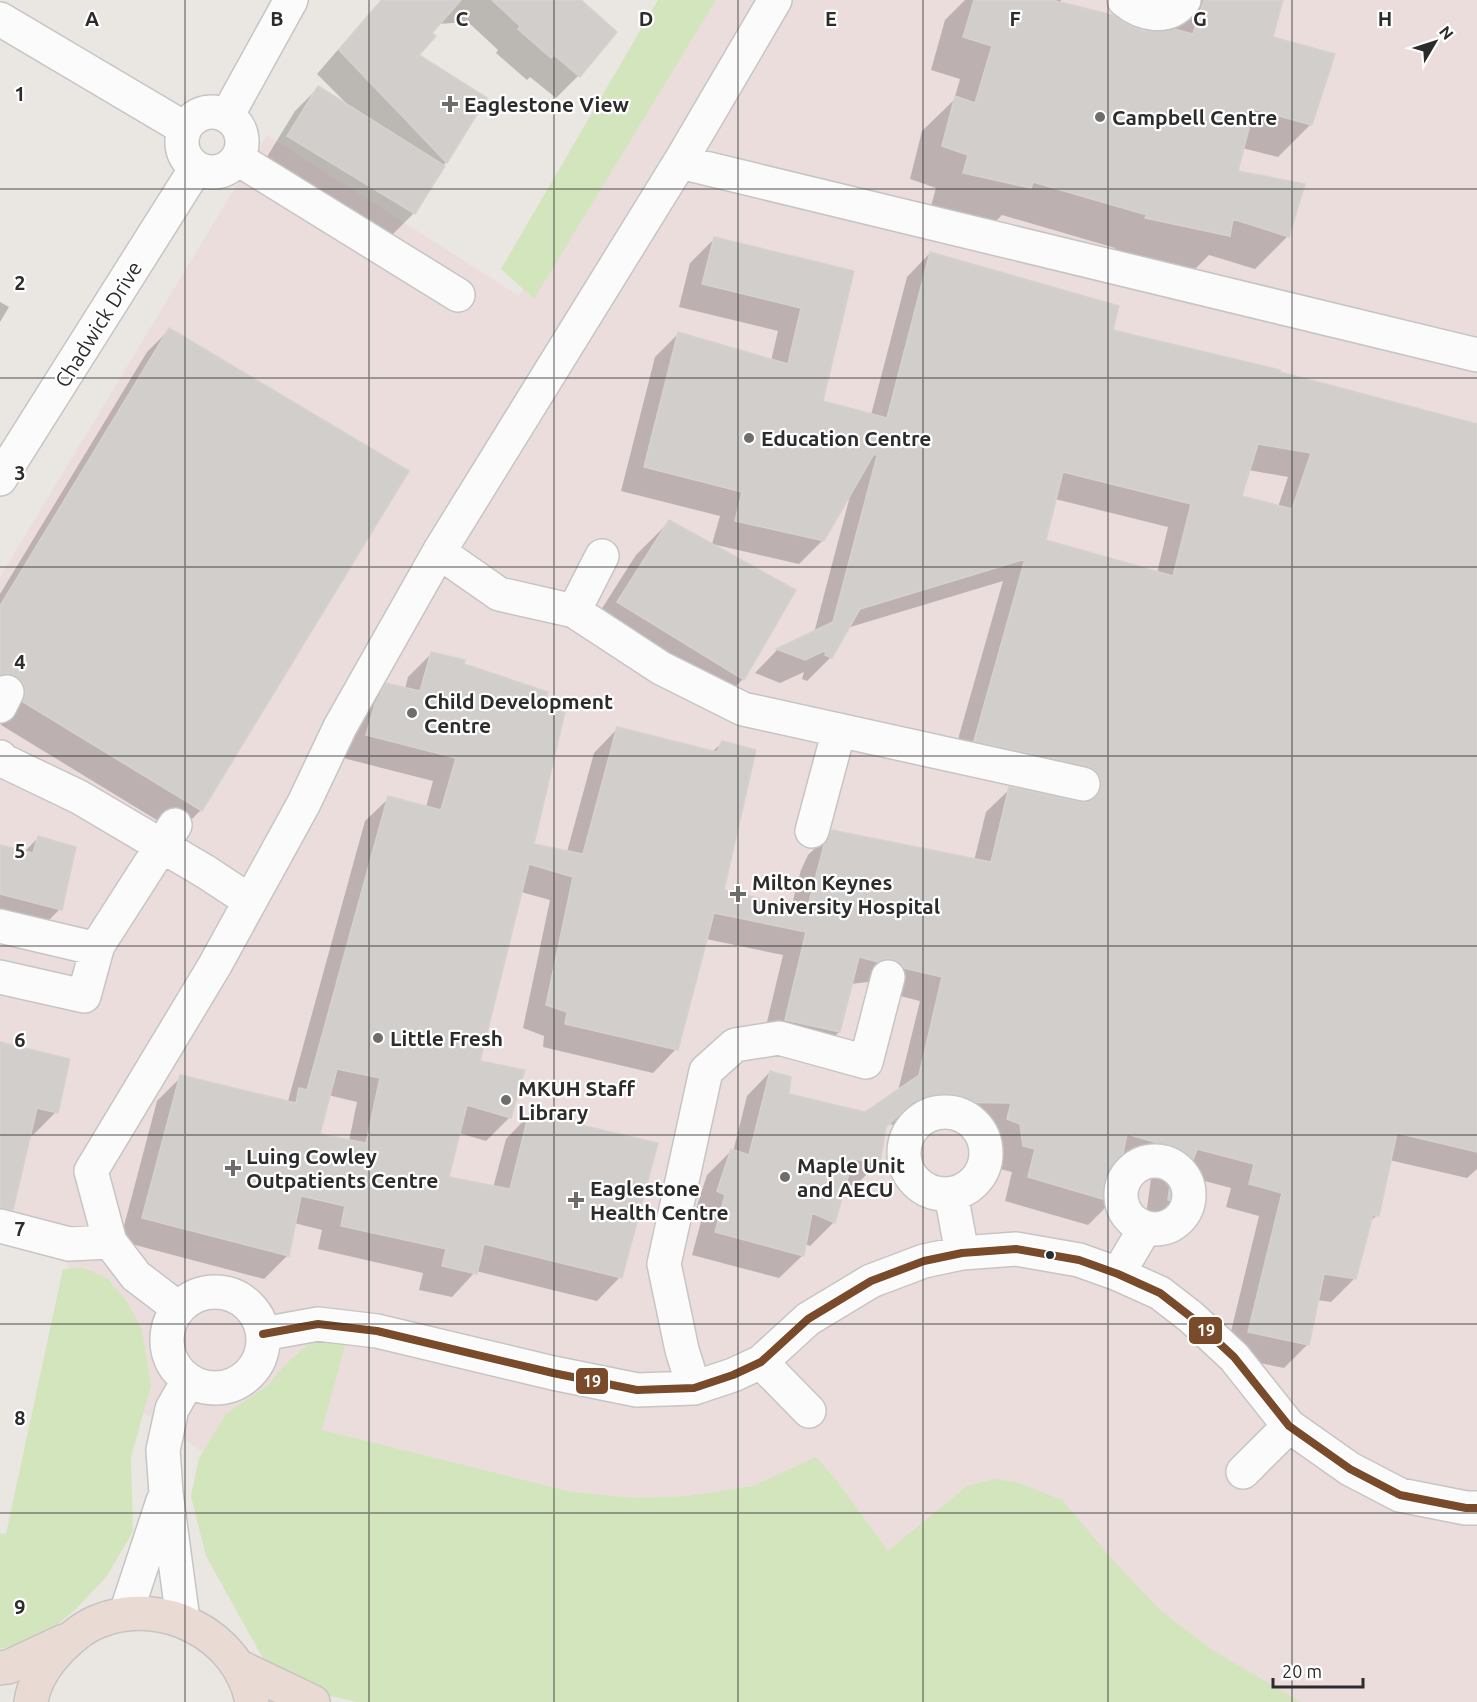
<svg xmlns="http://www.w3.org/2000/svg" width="1477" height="1702" viewBox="0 0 1477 1702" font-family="Ubuntu,sans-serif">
<rect width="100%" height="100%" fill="#eae6e2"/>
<path fill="#ecdddd" d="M700,0H1477V1702H1264L241,1477L115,1394L95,1321L46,1221L0,1210V577L267,135L519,296Z"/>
<path fill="#d3e5bc" d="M658,0H716L534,299L501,269Z
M84,1268L108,1279L127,1302L142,1329L151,1386L131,1457L133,1531L107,1576L75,1610L42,1637L0,1649V1533L6,1534L63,1269Z
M340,1336L347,1338L322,1430L572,1492L636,1498L688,1496L753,1486L816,1457L837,1481L888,1551L967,1486L996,1479L1019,1483L1062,1500L1113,1560L1160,1610L1214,1651L1301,1702H357L317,1693L265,1662L206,1556L191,1496L199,1458L226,1414L267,1386L284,1366L307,1345Z"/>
<path fill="#0003" fill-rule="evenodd" d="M381,0H579V75L556,98L530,77L527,80L496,53L498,50L468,22L438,24L416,56L485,99L414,213L391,236L265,160L295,111L318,88L347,104L317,74Z
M965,0H1061L1060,4L1152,34L1172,31L1183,0H1281L1271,38L1311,124L1278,157L1242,148L1236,172L1288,236L1255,269L1209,255L1195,269L1114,251L1115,248L1002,215L996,221L931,206L936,188L910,179L922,131L954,100L960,79L931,70L945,20Z
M714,239L853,273L822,402L871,415L907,277L930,253L1111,331L1477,426V1169L1467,1178L1389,1160L1377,1215L1369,1223L1355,1278L1331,1302L1317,1300L1308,1344L1284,1368L1225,1356L1259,1216L1226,1207L1231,1188L1186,1176L1176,1201L1153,1225L1145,1223L1152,1171L1120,1162L1112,1201L1088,1225L1005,1201L1012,1172L1000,1169L997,1147L984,1143L989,1127L914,1125L911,1128L889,1124L885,1128L879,1162L855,1186L844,1184L834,1222L810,1246L805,1244L803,1255L779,1278L692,1255L702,1218L694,1215L707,1175L731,1151L733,1152L747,1096L770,1072L787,1095L865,1113L898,1091L920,1001L880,991L877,987L868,982L851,984L839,1032L815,1055L762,1043L783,955L706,939L676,1049L653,1073L543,1047L544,1036L523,1028L550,900L521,892L478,1062L510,1117L486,1141L459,1133L447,1178L493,1188L506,1139L529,1115L620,1277L597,1301L476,1271L452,1297L419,1290L423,1273L318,1249L322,1230L294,1223L288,1255L264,1279L120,1241L157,1101L181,1077L288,1101L365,821L389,798L426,807L433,781L343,758L363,709L387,685L405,689L408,677L432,653L462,665L543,709L532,845L567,852L594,753L617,729L712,752L722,743V892L791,908L801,870L808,855L832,832L974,861L986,812L1010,789L1079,804L1072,794L951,764L1003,581L847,628L831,657L807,681L802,679L804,672L780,683L755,673L777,650L814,633L850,496L823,540L799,564L712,544L720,516L621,491L655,357L678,334L771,361L778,331L679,307L690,263ZM1248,470L1288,477L1278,507L1240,498ZM1055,499L1168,527L1157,573L1045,541ZM328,1095L357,1102L349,1141L319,1135Z
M0,302L9,307L0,322Z
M170,329L201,810L178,833L1,725L3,714L0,705V594L147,352Z
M669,522L743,679L710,712L585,635L636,555Z
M39,837L60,909L37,932L0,923V846L24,852Z
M0,1044L56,1112L33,1135L29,1134L13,1203L0,1216Z"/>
<path fill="#d1cecc" stroke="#d5d2ce" stroke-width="1.5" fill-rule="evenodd" d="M382,0H461L432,33L436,36L419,55L487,98L447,163L339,50Z
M492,0H581L617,32L580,77L554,55L551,58L518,29L520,26Z
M974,0H1052L1112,15L1130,26L1143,31L1155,32L1174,29L1193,34L1204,0H1283L1273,37L1335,54L1312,125L1254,109L1238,171L1305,184L1289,237L1233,219L1230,236L1145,218L1147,215L1033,182L1031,188L963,173L968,155L942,146L955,96L975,103L992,46L963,37Z
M318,86L445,166L415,214L287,136Z
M714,237L854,271L823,401L887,418L930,252L1119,306L1113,330L1280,370V372L1477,424V1152L1397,1133L1379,1216L1373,1215L1356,1279L1324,1274L1309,1345L1248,1332L1282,1193L1249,1184L1254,1164L1197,1149L1178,1202L1168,1200L1175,1148L1127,1134L1113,1202L1028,1177L1035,1149L1023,1146L1020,1124L1007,1119L1011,1103L936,1102V1105L914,1101L886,1127L880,1163L853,1159L835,1223L812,1213L804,1256L715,1232L725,1195L717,1191L731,1149L749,1155L770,1071L791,1077L789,1094L865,1112L919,1075L942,977L904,968L901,963L892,959H884L878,962L859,957L840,1032L785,1020L806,932L714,913L678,1050L565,1024L567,1012L546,1005L573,877L529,864L480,1061L525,1070L511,1118L467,1105L449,1177L510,1189L529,1113L658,1143L622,1278L484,1244L477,1274L442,1266L446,1249L341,1226L345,1206L301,1196L289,1256L142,1218L180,1075L296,1103L299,1088L307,1090L388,796L441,810L456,758L366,735L375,704L386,683L420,691L431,652L465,660L464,664L548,692L544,708L565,712L534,844L583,854L617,727L717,752L722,741L756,750L724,890L807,910L824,845L832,830L991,862L1009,787L1079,802H1089L1097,796L1101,787V779L1096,771L1088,766L974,741L1025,559L860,609L832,658L825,655L826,650L805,660L776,649L833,622L877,456L874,454L824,541L735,521L742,492L644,467L678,332L788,364L801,308L702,284ZM1258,444L1311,453L1292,509L1242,496ZM1063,472L1191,504L1173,576L1046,540ZM337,1069L380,1078L366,1143L320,1134Z
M169,328L409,471L202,811L23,702L26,691L22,681L15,675L6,673L0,675V606Z
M669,520L796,590L744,680L617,602Z
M38,836L76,847L62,910L0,894V845L33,853Z
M0,1042L70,1059L58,1113L37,1108L13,1210L0,1208Z"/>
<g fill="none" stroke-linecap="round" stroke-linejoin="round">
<g stroke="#c6c5c5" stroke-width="36">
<path id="minor" d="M1124,0C1142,15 1168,21 1184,0
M0,19L184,128
M182 142a30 30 0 1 1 60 0a30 30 0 1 1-60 0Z
M227,116L291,0
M238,159L458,295
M680,162L1477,355
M0,479L196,168
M439,552L499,594L574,611L661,668L743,709L1083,784
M574,611L602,556
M0,706L7,692
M0,757L4,761L79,797L206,872L250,901
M812,831L839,730
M0,926L97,949
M0,977L84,996L98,945L175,825
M904 1153a41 41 0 1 1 82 0a41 41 0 1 1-82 0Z
M1121 1195a34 34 0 1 1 68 0a34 34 0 1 1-68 0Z
M951,1194L962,1253
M0,1226L69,1244L110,1242
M1118,1274L1145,1228
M167 1340a48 48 0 1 1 96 0a48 48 0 1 1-96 0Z
M178,1308L136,1276L110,1242L91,1171L215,965L304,803L340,727L439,552L680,162L775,0
M263,1334L318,1324L377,1331L553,1373L637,1390L694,1388L733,1375L761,1362L808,1319L871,1281L924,1261L962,1253L1016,1249L1079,1260L1118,1274L1160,1293L1191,1317L1234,1357L1289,1426L1350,1469L1400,1495L1466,1508H1477
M761,1362L809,1411
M694,1388L682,1350L664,1264L706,1071L735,1045L779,1038L866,1062L888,977
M1243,1472L1289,1426
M126,1613L163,1501
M183,1620L166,1493L163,1450L172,1409L188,1381"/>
</g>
<g stroke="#c6c4c2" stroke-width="36">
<path id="highway" d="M238,1666L313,1702
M0,1668L8,1667L64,1641
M31,1702C34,1681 47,1662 62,1647C72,1637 85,1626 99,1621C161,1596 239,1634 252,1702"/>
</g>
<use href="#minor" stroke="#fcfbfb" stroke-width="33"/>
<use href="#highway" stroke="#e9dad4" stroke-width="33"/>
<g stroke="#fff" stroke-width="12">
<path id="bus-1" d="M263,1334L318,1324L377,1331L553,1373L637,1390L694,1388L733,1375L761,1362L808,1319L871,1281L924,1261L962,1253L1016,1249L1079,1260L1118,1274L1160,1293L1191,1317L1234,1357L1289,1426L1350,1469L1400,1495L1466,1508H1477"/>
</g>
<use href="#bus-1" stroke="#7a4b2a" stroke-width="8"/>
</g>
<path fill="none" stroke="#2c2c2c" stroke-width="1.5" stroke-opacity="0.55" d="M185,0V1702M369,0V1702M554,0V1702M738,0V1702M923,0V1702M1108,0V1702M1292,0V1702M0,189H1477M0,378H1477M0,567H1477M0,756H1477M0,946H1477M0,1135H1477M0,1324H1477M0,1513H1477"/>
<g fill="#6e6d6c" stroke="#fff" stroke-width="2">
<path d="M447 95h6v6h6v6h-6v6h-6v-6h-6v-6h6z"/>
<circle cx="1100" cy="117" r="6"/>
<circle cx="749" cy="438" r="6"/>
<circle cx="412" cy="713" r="6"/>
<path d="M735 885h6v6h6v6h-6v6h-6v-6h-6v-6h6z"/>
<circle cx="378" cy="1038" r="6"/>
<circle cx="506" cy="1100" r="6"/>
<path d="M230 1159h6v6h6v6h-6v6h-6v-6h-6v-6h6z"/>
<circle cx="785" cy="1177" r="6"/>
<path d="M573 1191h6v6h6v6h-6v6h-6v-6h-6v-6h6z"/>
</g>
<circle fill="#2c2c2c" stroke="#fff" stroke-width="2" cx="1050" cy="1255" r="5"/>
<g text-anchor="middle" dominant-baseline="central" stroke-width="4.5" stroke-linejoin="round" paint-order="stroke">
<g font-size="21" font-weight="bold" fill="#2c2c2c" stroke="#fff" text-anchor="start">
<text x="464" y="104">Eaglestone View</text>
<text x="1112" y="117">Campbell Centre</text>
<text x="761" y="438">Education Centre</text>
<text x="424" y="701">Child Development<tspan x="424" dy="24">Centre</tspan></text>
<text x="752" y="882">Milton Keynes<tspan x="752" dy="24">University Hospital</tspan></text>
<text x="390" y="1038">Little Fresh</text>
<text x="518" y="1088">MKUH Staff<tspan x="518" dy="24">Library</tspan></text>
<text x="246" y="1156">Luing Cowley<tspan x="246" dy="24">Outpatients Centre</tspan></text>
<text x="797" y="1165">Maple Unit<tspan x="797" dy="24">and AECU</tspan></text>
<text x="590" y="1188">Eaglestone<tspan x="590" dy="24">Health Centre</tspan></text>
</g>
<g font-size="21" fill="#2c2c2c" stroke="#fff">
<text transform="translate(98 324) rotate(-58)">Chadwick Drive</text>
</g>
</g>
<g font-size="20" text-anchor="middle" font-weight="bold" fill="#2c2c2c" stroke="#fff" stroke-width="4.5" stroke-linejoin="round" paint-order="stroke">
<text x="92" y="26">A</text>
<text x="277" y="26">B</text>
<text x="462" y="26">C</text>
<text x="646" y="26">D</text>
<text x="831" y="26">E</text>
<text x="1015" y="26">F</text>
<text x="1200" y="26">G</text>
<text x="1385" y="26">H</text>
<text x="20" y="101">1</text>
<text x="20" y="290">2</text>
<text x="20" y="480">3</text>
<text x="20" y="669">4</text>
<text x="20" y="858">5</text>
<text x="20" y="1047">6</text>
<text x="20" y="1236">7</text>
<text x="20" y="1425">8</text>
<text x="20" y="1614">9</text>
</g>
<g stroke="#fff" stroke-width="2">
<rect x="1188" y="1316" width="35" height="29" rx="6" fill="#7a4b2a"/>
<rect x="575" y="1367" width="34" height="28" rx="6" fill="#7a4b2a"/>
</g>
<g font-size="16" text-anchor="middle" font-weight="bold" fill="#fff">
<text x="1206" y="1336">19</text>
<text x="592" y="1387">19</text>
</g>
<g transform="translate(1435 42) rotate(51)" stroke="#ffffff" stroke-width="4.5" paint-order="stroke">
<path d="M0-4.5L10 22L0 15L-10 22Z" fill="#2c2c2c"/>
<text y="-9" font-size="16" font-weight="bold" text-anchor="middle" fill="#2c2c2c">N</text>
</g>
<path d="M1273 1678v9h90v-9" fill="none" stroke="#2c2c2c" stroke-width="3"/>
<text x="1282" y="1678" font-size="18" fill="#2c2c2c" stroke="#ffffff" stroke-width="4.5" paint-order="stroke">20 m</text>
</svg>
